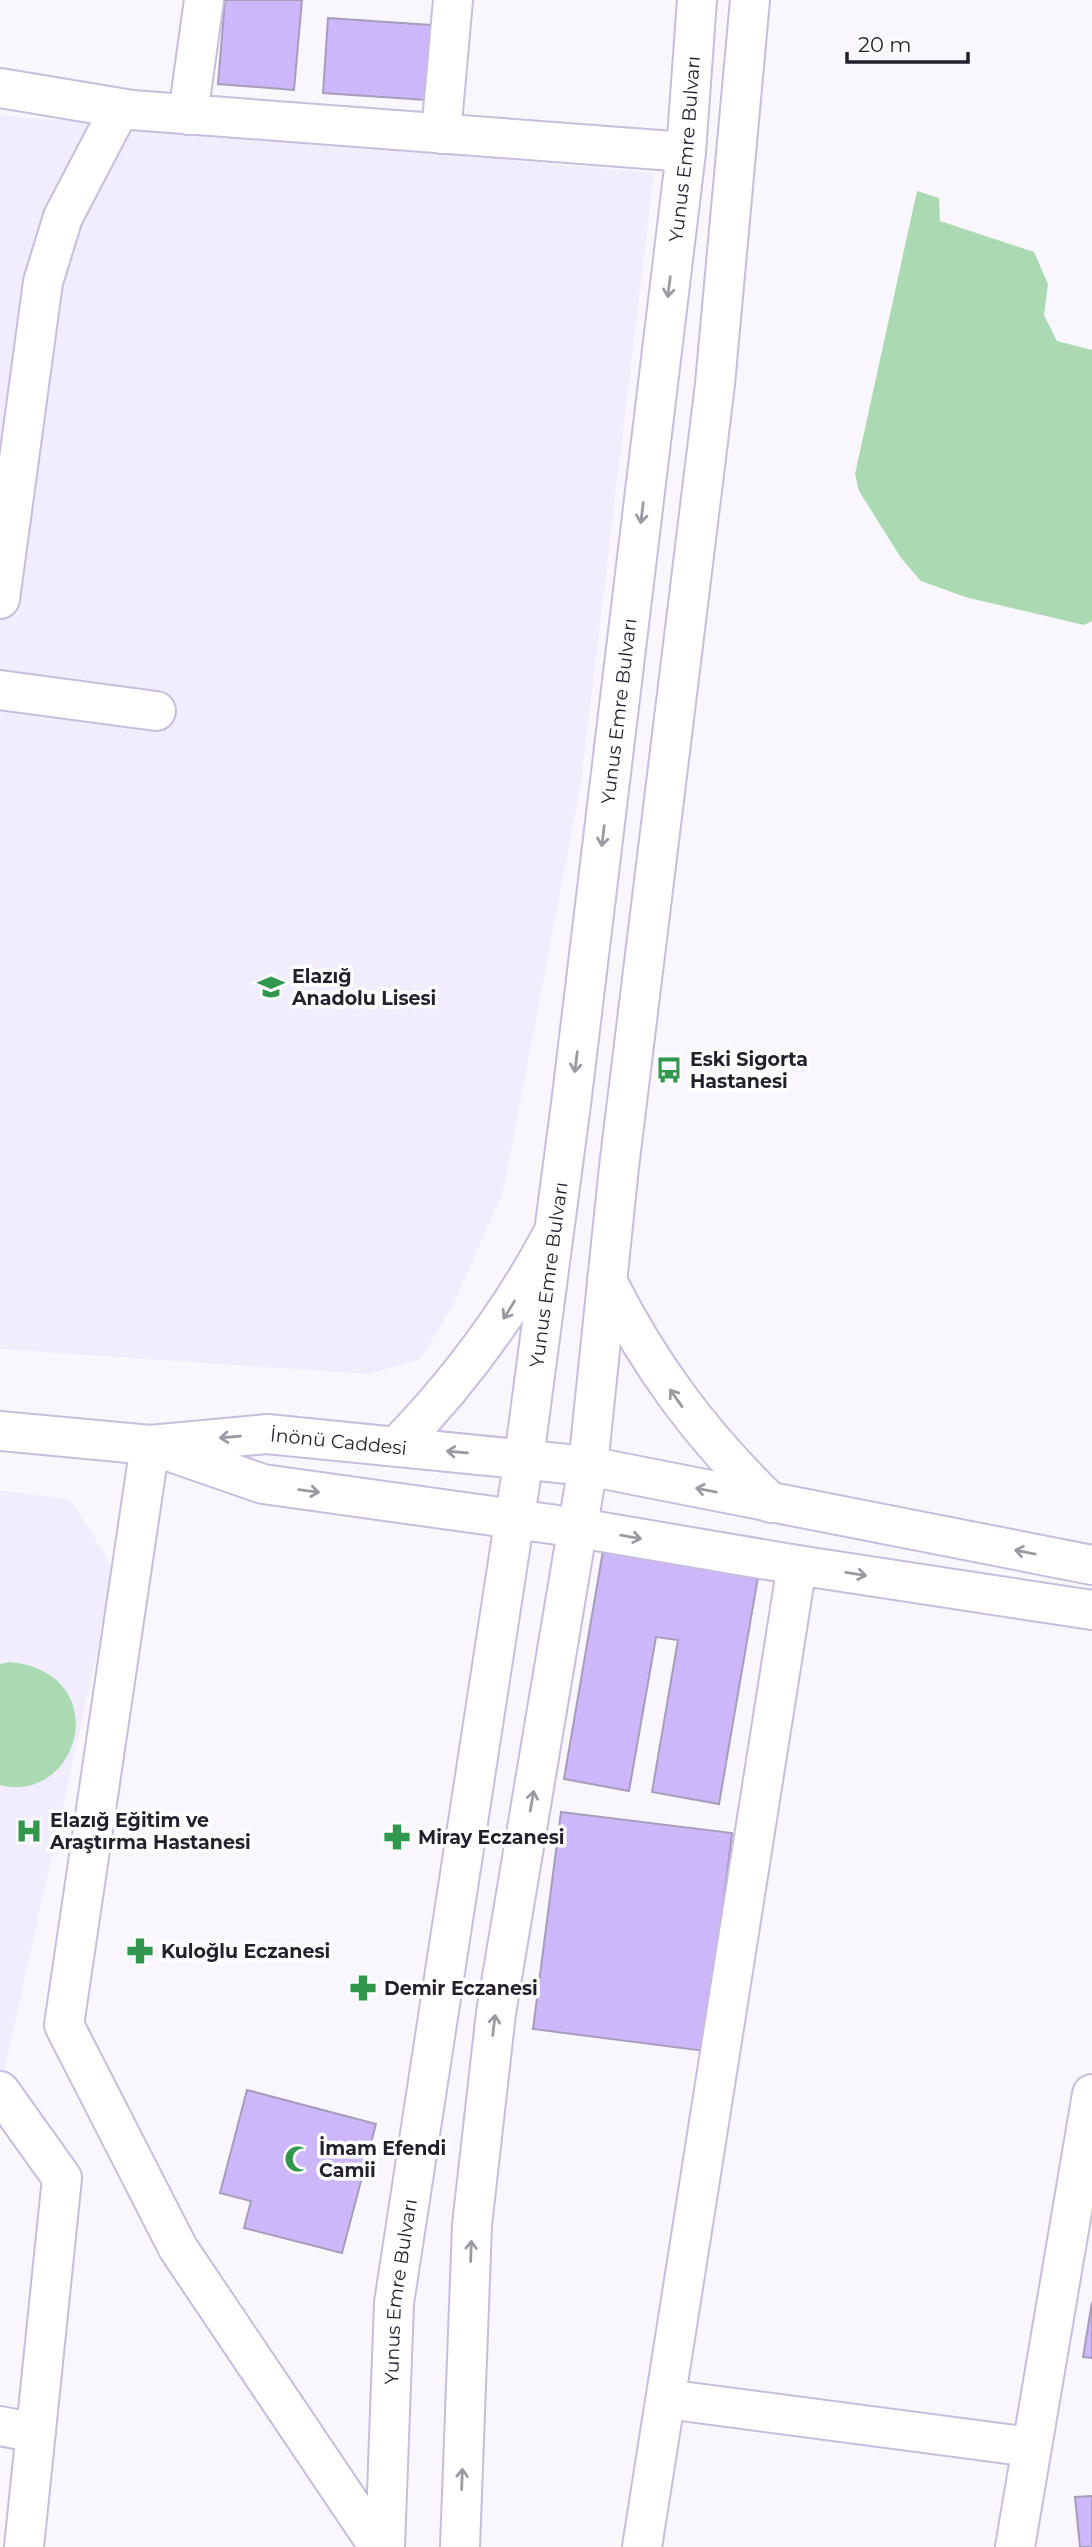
<svg xmlns="http://www.w3.org/2000/svg" width="1092" height="2547" viewBox="0 0 1092 2547" font-family="Montserrat,sans-serif">
<rect width="100%" height="100%" fill="#f9f7fd"/>
<path fill="#f1edfd" d="M0,115L654,173L581,782L503,1192L453,1305L420,1360L367,1374L0,1349Z
M0,1490L71,1500L115,1571L0,2090Z"/>
<path fill="#abd9b2" d="M917,191L939,198L940,221L1034,252L1048,284L1044,315L1057,341L1092,350V621L1084,625L965,597L921,581L901,558L859,491L855,474Z
M10,1662C116,1673 80,1805 0,1785V1664Z"/>
<path fill="#cdb7fb" stroke="#a69dbb" stroke-width="2" d="M225,0H302L294,90L218,84Z
M328,18L431,25L426,100L323,93Z
M604,1545L759,1571L719,1804L652,1792L678,1640L656,1637L629,1791L564,1779Z
M561,1812L732,1833L705,2051L533,2029Z
M247,2090L376,2124L342,2253L244,2228L251,2201L220,2193Z
M1092,2302V2358L1083,2357Z
M1092,2496V2547H1080L1075,2497Z"/>
<g fill="none" stroke-linecap="round" stroke-linejoin="round">
<g stroke="#c7bddc" stroke-width="42">
<path id="street" d="M0,88L132,110L686,152
M188,115L204,0
M441,134L453,0
M0,599L43,282L63,217L120,108
M0,690L156,711
M150,1445L64,2025L178,2248L379,2547
M0,2091L62,2178L24,2547
M666,2399L1030,2447
M0,2426L36,2433
M642,2547L797,1565
M1015,2547L1092,2094"/>
</g>
<g stroke="#c7bddc" stroke-width="42">
<g id="secondary">
<path d="M607,1281C651,1368 701,1435 771,1503"/>
<path id="s1" d="M0,1431L150,1445L267,1434L588,1466L1092,1565"/>
<path d="M397,1446C459,1382 510,1314 552,1235"/>
<path d="M162,1449L263,1484L579,1528L797,1565L1092,1610"/>
</g>
</g>
<g stroke="#c7bddc" stroke-width="42">
<g id="primary">
<path id="s2" d="M385,2547L394,2303L524,1458L571,1104L686,152L697,0"/>
<path d="M460,2547L472,2225L496,2013L588,1466L619,1167L715,384L750,0"/>
</g>
</g>
<use href="#street" stroke="#fff" stroke-width="38"/>
<use href="#secondary" stroke="#fff" stroke-width="38"/>
<use href="#primary" stroke="#fff" stroke-width="38"/>
</g>
<defs><path id="oneway-shaft" d="M-6 0H5M1.5-3L5.5 0L1.5 3" fill="none" stroke-width="1.6" stroke-linecap="round" stroke-linejoin="round" transform="scale(1.75)"/></defs>
<g stroke="#9c9aa0">
<use href="#oneway-shaft" transform="translate(669 287) rotate(97)"/>
<use href="#oneway-shaft" transform="translate(642 513) rotate(97)"/>
<use href="#oneway-shaft" transform="translate(603 836) rotate(97)"/>
<use href="#oneway-shaft" transform="translate(576 1062) rotate(97)"/>
<use href="#oneway-shaft" transform="translate(509 1310) rotate(122)"/>
<use href="#oneway-shaft" transform="translate(676 1398) rotate(-125)"/>
<use href="#oneway-shaft" transform="translate(230 1437) rotate(175)"/>
<use href="#oneway-shaft" transform="translate(457 1452) rotate(-175)"/>
<use href="#oneway-shaft" transform="translate(706 1490) rotate(-169)"/>
<use href="#oneway-shaft" transform="translate(309 1491) rotate(8)"/>
<use href="#oneway-shaft" transform="translate(631 1537) rotate(10)"/>
<use href="#oneway-shaft" transform="translate(1025 1552) rotate(-169)"/>
<use href="#oneway-shaft" transform="translate(856 1574) rotate(9)"/>
<use href="#oneway-shaft" transform="translate(532 1801) rotate(-80)"/>
<use href="#oneway-shaft" transform="translate(494 2025) rotate(-83)"/>
<use href="#oneway-shaft" transform="translate(471 2251) rotate(-88)"/>
<use href="#oneway-shaft" transform="translate(462 2479) rotate(-88)"/>
</g>
<defs>
<g id="school-bare" transform="scale(2.1)"><path d="M0-5L7-2L0 1L-7-2ZM-4 1L0 2.5L4 1V4Q0 6-4 4Z" fill="#31974c" stroke="#fff" stroke-width="2.5" paint-order="stroke"/></g>
<g id="bus-bare" transform="scale(2.1)"><path d="M-5-6H5V4H4V6H2V4H-2V6H-4V4H-5ZM-3.5-4V0h7V-4ZM-3.5 1.2v1.5H-2V1.2ZM2 1.2v1.5H3.5V1.2Z" fill="#31974c" stroke="#fff" stroke-width="2.5" paint-order="stroke"/></g>
<g id="hospital-bare" transform="scale(2.1)"><path d="M-5-5h3v3.5h4V-5h3V5h-3V1.5h-4V5h-3Z" fill="#31974c" stroke="#fff" stroke-width="2.5" paint-order="stroke"/></g>
<g id="pharmacy-bare" transform="scale(2.1)"><path d="M-2-6h4v4h4v4h-4v4h-4v-4h-4v-4h4Z" fill="#31974c" stroke="#fff" stroke-width="2.5" paint-order="stroke"/></g>
<g id="mosque-bare" transform="scale(2.1)"><path d="M3.5-4.9A6 6 0 1 0 3.5 4.9A5 5 0 1 1 3.5-4.9Z" fill="#31974c" stroke="#fff" stroke-width="2.5" paint-order="stroke"/></g>
</defs>
<g fill-rule="evenodd">
<use href="#school-bare" x="271" y="987"/>
<use href="#bus-bare" x="669" y="1070"/>
<use href="#hospital-bare" x="29" y="1831"/>
<use href="#pharmacy-bare" x="397" y="1837"/>
<use href="#pharmacy-bare" x="140" y="1951"/>
<use href="#pharmacy-bare" x="363" y="1988"/>
<use href="#mosque-bare" x="298" y="2159"/>
</g>
<g text-anchor="middle" dominant-baseline="central" stroke-width="7" stroke-linejoin="round" paint-order="stroke">
<g font-size="19" fill="#231f2b" stroke="#fff">
<text stroke="none"><textPath href="#s2" startOffset="2418">Yunus Emre Bulvarı</textPath></text>
<text stroke="none"><textPath href="#s2" startOffset="1852">Yunus Emre Bulvarı</textPath></text>
<text stroke="none"><textPath href="#s2" startOffset="1284">Yunus Emre Bulvarı</textPath></text>
<text stroke="none"><textPath href="#s1" startOffset="340">İnönü Caddesi</textPath></text>
<text stroke="none"><textPath href="#s2" startOffset="256">Yunus Emre Bulvarı</textPath></text>
</g>
<g font-size="19" font-weight="bold" fill="#231f2b" stroke="#fff" text-anchor="start">
<text x="292" y="976">Elazığ<tspan x="292" dy="22">Anadolu Lisesi</tspan></text>
<text x="690" y="1059">Eski Sigorta<tspan x="690" dy="22">Hastanesi</tspan></text>
<text x="50" y="1820">Elazığ Eğitim ve<tspan x="50" dy="22">Araştırma Hastanesi</tspan></text>
<text x="418" y="1837">Miray Eczanesi</text>
<text x="161" y="1951">Kuloğlu Eczanesi</text>
<text x="384" y="1988">Demir Eczanesi</text>
<text x="319" y="2148">İmam Efendi<tspan x="319" dy="22">Camii</tspan></text>
</g>
</g>
<path d="M847 52v10h121v-10" fill="none" stroke="#231f2b" stroke-width="3.5"/>
<text x="858" y="52" font-size="21" fill="#231f2b" stroke="#ffffff" stroke-width="5" paint-order="stroke">20 m</text>
</svg>
